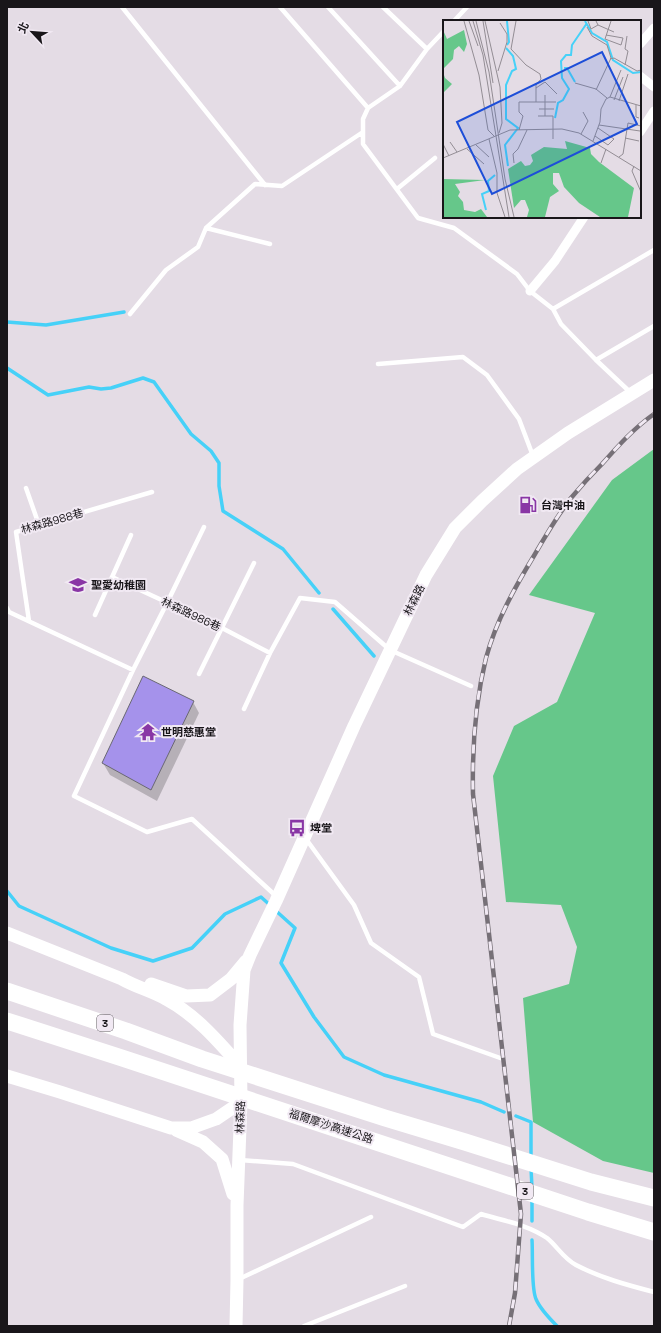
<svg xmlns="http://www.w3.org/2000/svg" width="661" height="1333" viewBox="0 0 661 1333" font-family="'Space Grotesk','Noto Sans TC',sans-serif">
<rect width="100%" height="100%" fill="#e4dce5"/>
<path fill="#66c78a" d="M654,449V1173L603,1161L533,1122L523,998L569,984L577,947L561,905L506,902L493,776L514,726L557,702L595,613L529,595L612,480Z"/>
<path fill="#0003" d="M193,702L199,713L157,801L110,775L103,763Z"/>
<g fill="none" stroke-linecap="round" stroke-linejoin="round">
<path stroke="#46d1f8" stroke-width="3.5" d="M7,322L46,325L124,312
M7,368L48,395L89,387L101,389L111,388L143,378L154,382L191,434L211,451L219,463V486L223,511L283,549L319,593
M333,609L374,656
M7,891L19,906L111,948L153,961L192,948L225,914L261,897L271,906
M275,910L295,928L281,963L314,1017L344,1057L384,1075L481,1102L504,1112
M516,1116L531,1122V1158
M531,1168L532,1188
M532,1198V1221
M532,1240C533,1254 531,1288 536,1299C540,1309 549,1318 557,1326"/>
</g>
<path fill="#a592eb" stroke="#6a6873" d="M143,676L194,701L151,790L102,763Z"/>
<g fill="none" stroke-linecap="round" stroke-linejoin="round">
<path stroke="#fff" stroke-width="4.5" d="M122,7L265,185
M280,7L368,108
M328,7L400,86
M383,7L427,49
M454,21L467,7
M444,31L427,49L400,86L368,108L363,119V144L418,218L454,228L517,274L530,291L553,309L561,324L596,360L630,392
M397,189L435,158
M206,228L270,244
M553,309L654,250
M130,314L166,270L198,247L206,228L255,184L282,186L363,132
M596,360L654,326
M378,364L463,357L487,375L519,419L533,456
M26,488L39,525
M204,527L167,603L133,670L74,796L147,832L192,819L276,896
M112,577L222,628L270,653
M7,608L9,612L133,670
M95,615L131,535
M29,621L16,532L152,492
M199,674L254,563
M244,709L270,653L300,598L335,602L390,650L471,686
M306,839L354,905L371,943L419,977L433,1034L503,1059
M240,1160L293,1164L463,1227L481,1214C504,1221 526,1224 547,1238C557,1246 563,1258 576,1265C601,1278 627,1285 654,1292
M239,1279L371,1217
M304,1326L405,1286"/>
<path stroke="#fff" stroke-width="9" d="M640,44L654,28
M640,76L654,87
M640,132L654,111
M530,291L555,261L584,217"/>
<path stroke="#fff" stroke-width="13" d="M7,933L122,979C136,987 152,991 166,999C196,1015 219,1042 241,1067
M151,984L186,996L210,995L231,979L246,961
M7,1076L60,1092L171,1128H191L216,1119L241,1102
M176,1130L203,1142L222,1159L233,1194
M236,1326L237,1280V1205L241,1102L240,1025L244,970L250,955L276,901L354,726L426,575L455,528L482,501L517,469L568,433L654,380"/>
<path stroke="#fff" stroke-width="17" d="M7,991L126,1031L202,1059L385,1118L465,1142L591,1182L654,1198
M7,1021L122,1058L588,1212L654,1232"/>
<g stroke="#767077" stroke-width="4.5">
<path id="rail" d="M509,1326L515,1293L521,1214L473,794C472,748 475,703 486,658C496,621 515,587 535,554C546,535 557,516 571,498C581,486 591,475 602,464C618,446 634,428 654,414"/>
</g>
<use href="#rail" stroke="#f1e9f3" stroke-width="3" stroke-dasharray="9" stroke-linecap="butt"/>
</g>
<defs>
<g id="fuel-bare" transform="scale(1.38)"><path d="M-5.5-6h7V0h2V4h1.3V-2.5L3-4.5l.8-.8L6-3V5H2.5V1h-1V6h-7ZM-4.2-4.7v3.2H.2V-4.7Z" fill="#8936a5" stroke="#f1e9f3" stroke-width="2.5" paint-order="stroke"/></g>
<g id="school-bare" transform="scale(1.38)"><path d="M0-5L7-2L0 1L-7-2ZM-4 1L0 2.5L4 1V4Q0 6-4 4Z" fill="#8936a5" stroke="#f1e9f3" stroke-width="2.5" paint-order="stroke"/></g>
<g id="temple-bare" transform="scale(1.38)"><path d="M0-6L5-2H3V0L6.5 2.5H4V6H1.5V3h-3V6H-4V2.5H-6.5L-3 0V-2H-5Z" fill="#8936a5" stroke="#f1e9f3" stroke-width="2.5" paint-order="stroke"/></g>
<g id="bus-bare" transform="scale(1.38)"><path d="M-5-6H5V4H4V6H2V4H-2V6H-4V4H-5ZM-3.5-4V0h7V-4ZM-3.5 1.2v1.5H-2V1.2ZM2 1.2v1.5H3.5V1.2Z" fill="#8936a5" stroke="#f1e9f3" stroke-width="2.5" paint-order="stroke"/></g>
</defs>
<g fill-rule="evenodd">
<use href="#fuel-bare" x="528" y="505"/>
<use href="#school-bare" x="78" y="585"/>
<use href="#temple-bare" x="148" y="732"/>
<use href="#bus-bare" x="297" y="828"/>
</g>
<g text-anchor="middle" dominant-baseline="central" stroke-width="4" stroke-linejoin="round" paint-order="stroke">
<g fill="#f1e9f3" stroke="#5a555b" stroke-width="1">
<rect x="97" y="1015" width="16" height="16" rx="3"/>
<rect x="517" y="1183" width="16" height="16" rx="3"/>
</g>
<g font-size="10" font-weight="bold" fill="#19161a">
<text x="105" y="1023">3</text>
<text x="525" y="1191">3</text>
</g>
<g font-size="11" font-weight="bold" fill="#19161a" stroke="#f1e9f3" text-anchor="start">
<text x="541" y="505">台灣中油</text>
<text x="91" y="585">聖愛幼稚園</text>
<text x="161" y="732">世明慈惠堂</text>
<text x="310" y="828">埤堂</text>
</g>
<g font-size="11" fill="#19161a" stroke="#f1e9f3">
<text transform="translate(52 521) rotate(-16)">林森路988巷</text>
<text transform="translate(414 600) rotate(-64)">林森路</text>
<text transform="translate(191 614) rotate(25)">林森路986巷</text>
<text transform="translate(240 1117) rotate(-88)">林森路</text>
<text transform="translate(331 1126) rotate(18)">福爾摩沙高速公路</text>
</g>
</g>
<g transform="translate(443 20)">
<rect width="198" height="198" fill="#e4dce5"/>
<path d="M0,10L4,19L21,10L24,24L21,32L16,26L11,30L10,39L0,49ZM0,52L2,58L9,64L0,73ZM122,121L147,128L148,134L156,142L191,168L185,197H157L136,183L121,167L116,153H110V164L116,171L107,177L102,197H84L86,190L82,180H78L71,188L65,149L78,141L82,146L87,145L90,141L88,135L101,127L124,129ZM0,159L42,160L12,164L17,172L15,176L20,182L21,190L32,192L38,189L44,197H0Z" fill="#66c78a"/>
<path fill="none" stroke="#46d1f8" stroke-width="2" d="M64,1L66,22L64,25M142,1L149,13L164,22L170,40L190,53L198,52M63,28L70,36L73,49L69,51L63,65V99L75,108L62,125L65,146M121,48H124L132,62M112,98L115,83L120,80L126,69L119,58L118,41L123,35H128L129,25L144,3M43,190L39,174L46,171L45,161L52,155"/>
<path fill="none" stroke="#938d94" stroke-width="1" d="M21,1L36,55L45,110L51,116M26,1L35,26M30,1L40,35L66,197M33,1L46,52L62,159L71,197M40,1L50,63M42,1L57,67L59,103L56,113M73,1L68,29L83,45L97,54L98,59L93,65V82M145,1L148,9L155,5M153,1L155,5L171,12M144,7L149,16L164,25L168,38L153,70M162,19L178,25L180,18L163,15M162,19L168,1M167,39L171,38L194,51L198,50M182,45L185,31L182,29L184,16M55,51L64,22V14L57,3M132,63L153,69L164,78M93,68L102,62L114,74M102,75V96M167,77L178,50M171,80L180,57M176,81L185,54M193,85V97L196,98M96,89H111M95,96H110V119M156,105L197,111M76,110L80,96L76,92V82H113M138,114L145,101L140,92M152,116L165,125L171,119L155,108M182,118L196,121M46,119L54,153V173L62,197M150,121L157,102L158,89L163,79L167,77L198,86M7,122L14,132M0,124L6,136M33,125L46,137M24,129L41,144M176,137L180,134L185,103L198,106M0,138L67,110L119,109L136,113L198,151M71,143L70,134L75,129L84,110M158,143L163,129M191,146L189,151L198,172"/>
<path fill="#1d4ed8" fill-opacity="0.15" stroke="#1d4ed8" stroke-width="2" d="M159,32L194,104L49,174L14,102Z"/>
<rect width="198" height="198" fill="none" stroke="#19161a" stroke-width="2"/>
</g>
<rect width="661" height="1333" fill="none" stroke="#19161a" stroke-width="16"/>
<g transform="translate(32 32) rotate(296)" stroke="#f1e9f3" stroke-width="3" paint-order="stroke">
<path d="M0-3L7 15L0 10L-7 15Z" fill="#19161a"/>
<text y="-6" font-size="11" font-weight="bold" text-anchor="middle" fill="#19161a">北</text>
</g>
</svg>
